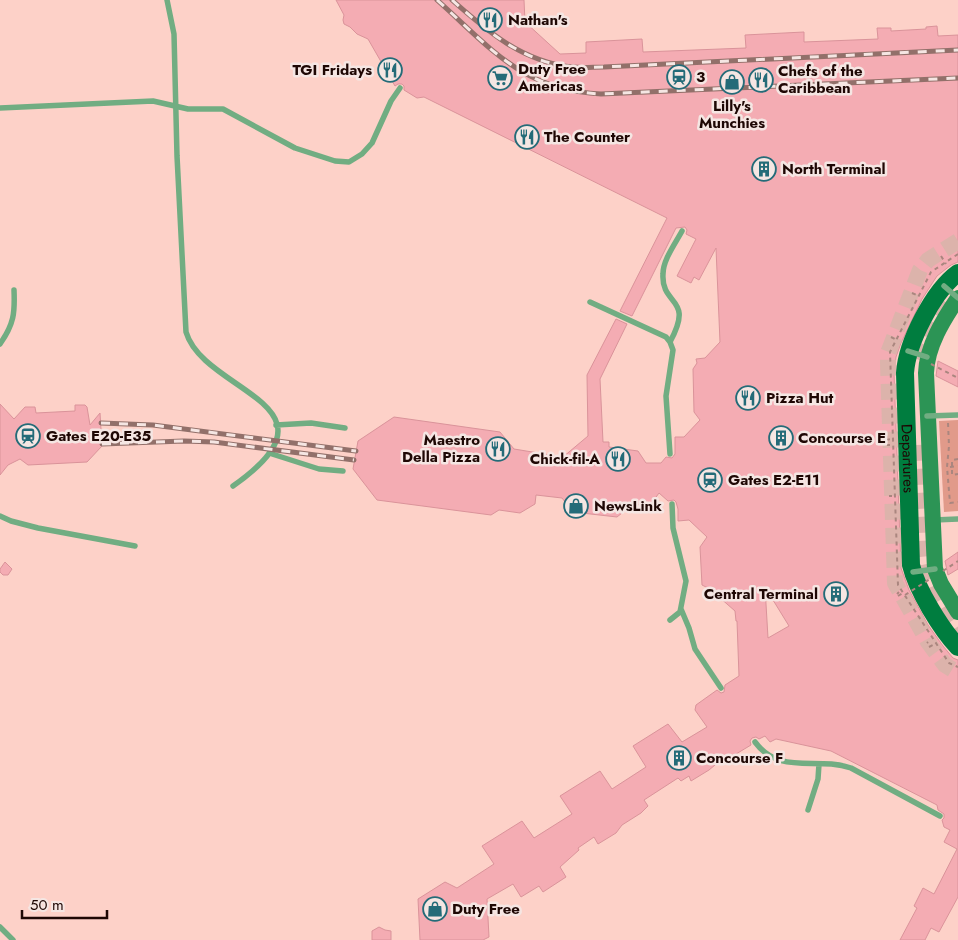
<svg xmlns="http://www.w3.org/2000/svg" width="958" height="940" viewBox="0 0 958 940" font-family="Jost,sans-serif">
<rect width="100%" height="100%" fill="#fdd1c8"/>
<path fill="#e19a8a" d="M958,420V511L944,512L939,421Z"/>
<path fill="#f4acb3" stroke="#da939a" fill-rule="evenodd" d="M336,0H524L525,22L560,54L586,53V42L642,39L643,52L746,48L745,35L804,32V42L878,39L877,28H891V31L926,29V27L937,26L938,36L958,35V262L951,265L937,276L922,299L901,343L896,357L894,373L901,568L909,590L928,625L943,646L953,658L958,660V897L939,932L931,928L925,940H900L917,908L914,906L923,888L934,894L957,849L944,842L950,830L944,827L942,820L944,818V814L938,810L937,805L831,751L776,739L770,742L765,736L759,739L756,737L752,738L750,741L751,745L736,754L726,756L709,770L691,781L689,776L681,781L678,778L644,800L648,806L641,813L622,825L616,833L598,844L594,837L578,848L579,850L560,867L566,877L543,892L539,886L521,897L513,884L487,899L489,937L483,940H420L418,899L445,882L457,888L494,864L482,846L522,821L534,838L572,814L560,796L600,771L612,789L646,767L633,746L668,724L682,742L707,727L695,710L696,705L717,690L721,693L724,692L725,685L739,676L737,621H736L735,611L719,597H708V588L702,585L700,547L707,537L689,520L678,521V509L676,502L674,500L668,501L659,493L651,504L632,505L617,517L573,512L562,498L536,495L535,504L520,513L499,510L491,515L377,500L353,469L358,441L394,417L500,432L514,449L563,457L588,436L587,375L616,319L627,324L600,379L603,442H609V447L638,451L646,463H661L666,457L672,458L675,454V437H684L700,420L694,412L693,369L697,363L696,359L705,358L720,342L716,248L699,280L694,277L691,283L677,276L696,239L686,234L687,230L685,227L676,228L632,316L620,311L667,218L424,97L417,98L404,90V86L402,84H398L395,86L368,39L357,34L350,27L344,24L343,20L344,15ZM765,587L789,626L768,638Z
M938,361L958,371V387L936,376Z
M0,404L14,419L25,407H35L36,413L75,411V405H85L87,407L90,425L100,413L102,446L87,462L28,465L20,459L8,465L0,475Z
M958,552V569L948,575L945,561Z
M5,562L12,569L8,575H3L0,572V569Z
M379,927L385,930L391,931V940H372V931Z"/>
<g fill="none" stroke-linecap="round" stroke-linejoin="round">
<path stroke="#dcb3ab" stroke-width="16" stroke-dasharray="16 8" stroke-linecap="butt" d="M958,241L928,260L920,270L888,353V363L895,583L928,642L945,665L958,673
M915,358L940,306L949,292
M916,445L921,555C924,586 942,609 958,635"/>
<path stroke="#aa867f" stroke-width="2" stroke-dasharray="4 4" stroke-linecap="butt" d="M941,256L946,264
M912,293L919,296
M891,337L895,339
M948,423L949,446L947,467L950,503L958,502
M886,440L892,439
M887,445H890
M958,459L952,460V475L958,474
M950,467L958,466
M889,496H892
M897,594L899,592
M898,596L903,593
M927,643L928,642
M929,647L935,644"/>
<path stroke="#71ad82" stroke-width="5.5" d="M167,0L174,34L177,156L186,332C204,393 350,404 233,486
M0,108L153,101L188,109H223L295,148L335,161L349,162L362,154L372,143L391,101L400,88
M590,302L666,337L670,342L673,350L666,396L670,454
M670,342C695,296 661,307 663,274C663,260 675,244 682,231
M0,344C14,324 15,313 14,290
M276,425L311,423L345,428
M269,453L319,469L343,471
M0,516L11,521L38,528L135,546
M934,520L958,519
M681,609L689,628L695,649L721,688
M670,620L680,612L686,581L673,528L672,504
M755,742C780,776 816,756 851,768L940,816
M808,810L818,779L819,764
M0,927L13,940"/>
<path stroke="#2c9455" stroke-width="16" d="M958,298C943,320 927,346 926,373L935,569L941,584L958,612"/>
<path stroke="#007d3f" stroke-width="18" id="s1" d="M958,273C933,291 907,343 905,373L911,565C917,590 941,629 958,647"/>
<g stroke="#92706a" stroke-width="5">
<path id="rail" d="M437,0C492,49 522,90 601,94L958,78
M452,0C488,32 523,62 572,67C583,68 593,67 604,67L958,50
M101,423L153,425L356,451
M102,444L184,441L214,442L354,460"/>
</g>
<use href="#rail" stroke="#f5e6e3" stroke-width="3" stroke-dasharray="9" stroke-linecap="butt"/>
<path stroke="#aa867f" stroke-width="2" stroke-dasharray="4 4" stroke-linecap="butt" d="M958,254L931,272L890,352L898,585L949,663L958,667
M931,364L958,378
M943,571L958,561
M905,595L930,579"/>
<path stroke="#71ad82" stroke-width="5.5" d="M944,286L958,298
M908,351L927,357
M927,416L958,415
M913,572L935,569"/>
</g>
<defs>
<g id="restaurant-ring" transform="scale(1.25)"><circle r="9.5" fill="#f5e6e3" stroke="#246b78" stroke-width="1.5"/><path d="M-5-6h1v4h1v-4h1v4h1v-4h1v5L-1.5 .5V6h-2V.5L-5-1ZM5-6V6H3V1.5H1.5Q1.5-4 5-6Z" fill="#246b78"/></g>
<g id="station-ring" transform="scale(1.25)"><circle r="9.5" fill="#f5e6e3" stroke="#246b78" stroke-width="1.5"/><path d="M-3-6H3Q5-6 5-4V2Q5 4 3 4L4.5 6H3L1.5 4h-3L-3 6H-4.5L-3 4Q-5 4-5 2V-4Q-5-6-3-6ZM-3.5-4v3h7v-3ZM-3.5 1v1.5H-2V1ZM2 1v1.5H3.5V1Z" fill="#246b78"/></g>
<g id="supermarket-ring" transform="scale(1.25)"><circle r="9.5" fill="#f5e6e3" stroke="#246b78" stroke-width="1.5"/><path d="M-6-5.5h2.5l.6 2H6L4.5 2H-2.5L-4.4-4H-6ZM-1.5 3.2a1.3 1.3 0 1 0 .1 0ZM3 3.2a1.3 1.3 0 1 0 .1 0Z" fill="#246b78"/></g>
<g id="shop-ring" transform="scale(1.25)"><circle r="9.5" fill="#f5e6e3" stroke="#246b78" stroke-width="1.5"/><path d="M-5-2.5h2.3a2.7 3.5 0 0 1 5.4 0H5L5.5 6h-11ZM-1.5-2.5h3a1.5 2.3 0 0 0-3 0Z" fill="#246b78"/></g>
<g id="building-ring" transform="scale(1.25)"><circle r="9.5" fill="#f5e6e3" stroke="#246b78" stroke-width="1.5"/><path d="M-4-6H4V6H1V3H-1V6H-4ZM-2.5-4.3h1.7v1.8h-1.7ZM.8-4.3h1.7v1.8H.8ZM-2.5-1h1.7V.8h-1.7ZM.8-1h1.7V.8H.8Z" fill="#246b78"/></g>
</defs>
<g fill-rule="evenodd">
<use href="#restaurant-ring" x="490" y="20"/>
<use href="#restaurant-ring" x="390" y="70"/>
<use href="#station-ring" x="679" y="77"/>
<use href="#supermarket-ring" x="500" y="78"/>
<use href="#restaurant-ring" x="761" y="80"/>
<use href="#shop-ring" x="732" y="82"/>
<use href="#restaurant-ring" x="527" y="137"/>
<use href="#building-ring" x="764" y="169"/>
<use href="#restaurant-ring" x="748" y="398"/>
<use href="#station-ring" x="28" y="436"/>
<use href="#building-ring" x="781" y="438"/>
<use href="#restaurant-ring" x="498" y="449"/>
<use href="#restaurant-ring" x="618" y="459"/>
<use href="#station-ring" x="710" y="480"/>
<use href="#shop-ring" x="576" y="506"/>
<use href="#building-ring" x="836" y="594"/>
<use href="#building-ring" x="679" y="758"/>
<use href="#shop-ring" x="435" y="909"/>
</g>
<g text-anchor="middle" dominant-baseline="central" stroke-width="5" stroke-linejoin="round" paint-order="stroke">
<g font-size="15" font-weight="bold" fill="#1e0704" stroke="#f5e6e3" text-anchor="start">
<text x="508" y="20">Nathan's</text>
<text x="518" y="69">Duty Free<tspan x="518" dy="17">Americas</tspan></text>
<text x="372" y="70" text-anchor="end">TGI Fridays</text>
<text x="778" y="71">Chefs of the<tspan x="778" dy="17">Caribbean</tspan></text>
<text x="696" y="77">3</text>
<text x="732" y="106" text-anchor="middle">Lilly's<tspan x="732" dy="17">Munchies</tspan></text>
<text x="544" y="137">The Counter</text>
<text x="782" y="169">North Terminal</text>
<text x="766" y="398">Pizza Hut</text>
<text x="46" y="436">Gates E20-E35</text>
<text x="798" y="438">Concourse E</text>
<text x="480" y="440" text-anchor="end">Maestro<tspan x="480" dy="17">Della Pizza</tspan></text>
<text x="600" y="459" text-anchor="end">Chick-fil-A</text>
<text x="728" y="480">Gates E2-E11</text>
<text x="594" y="506">NewsLink</text>
<text x="818" y="594" text-anchor="end">Central Terminal</text>
<text x="696" y="758">Concourse F</text>
<text x="452" y="909">Duty Free</text>
</g>
<g font-size="15" fill="#1e0704" stroke="#f5e6e3">
<text stroke="none"><textPath href="#s1" startOffset="201">Departures</textPath></text>
</g>
</g>
<path d="M22 910v8h85v-8" fill="none" stroke="#1e0704" stroke-width="2.5"/>
<text x="30" y="910" font-size="15" fill="#1e0704" stroke="#f5e6e3" stroke-width="4" paint-order="stroke">50 m</text>
</svg>
